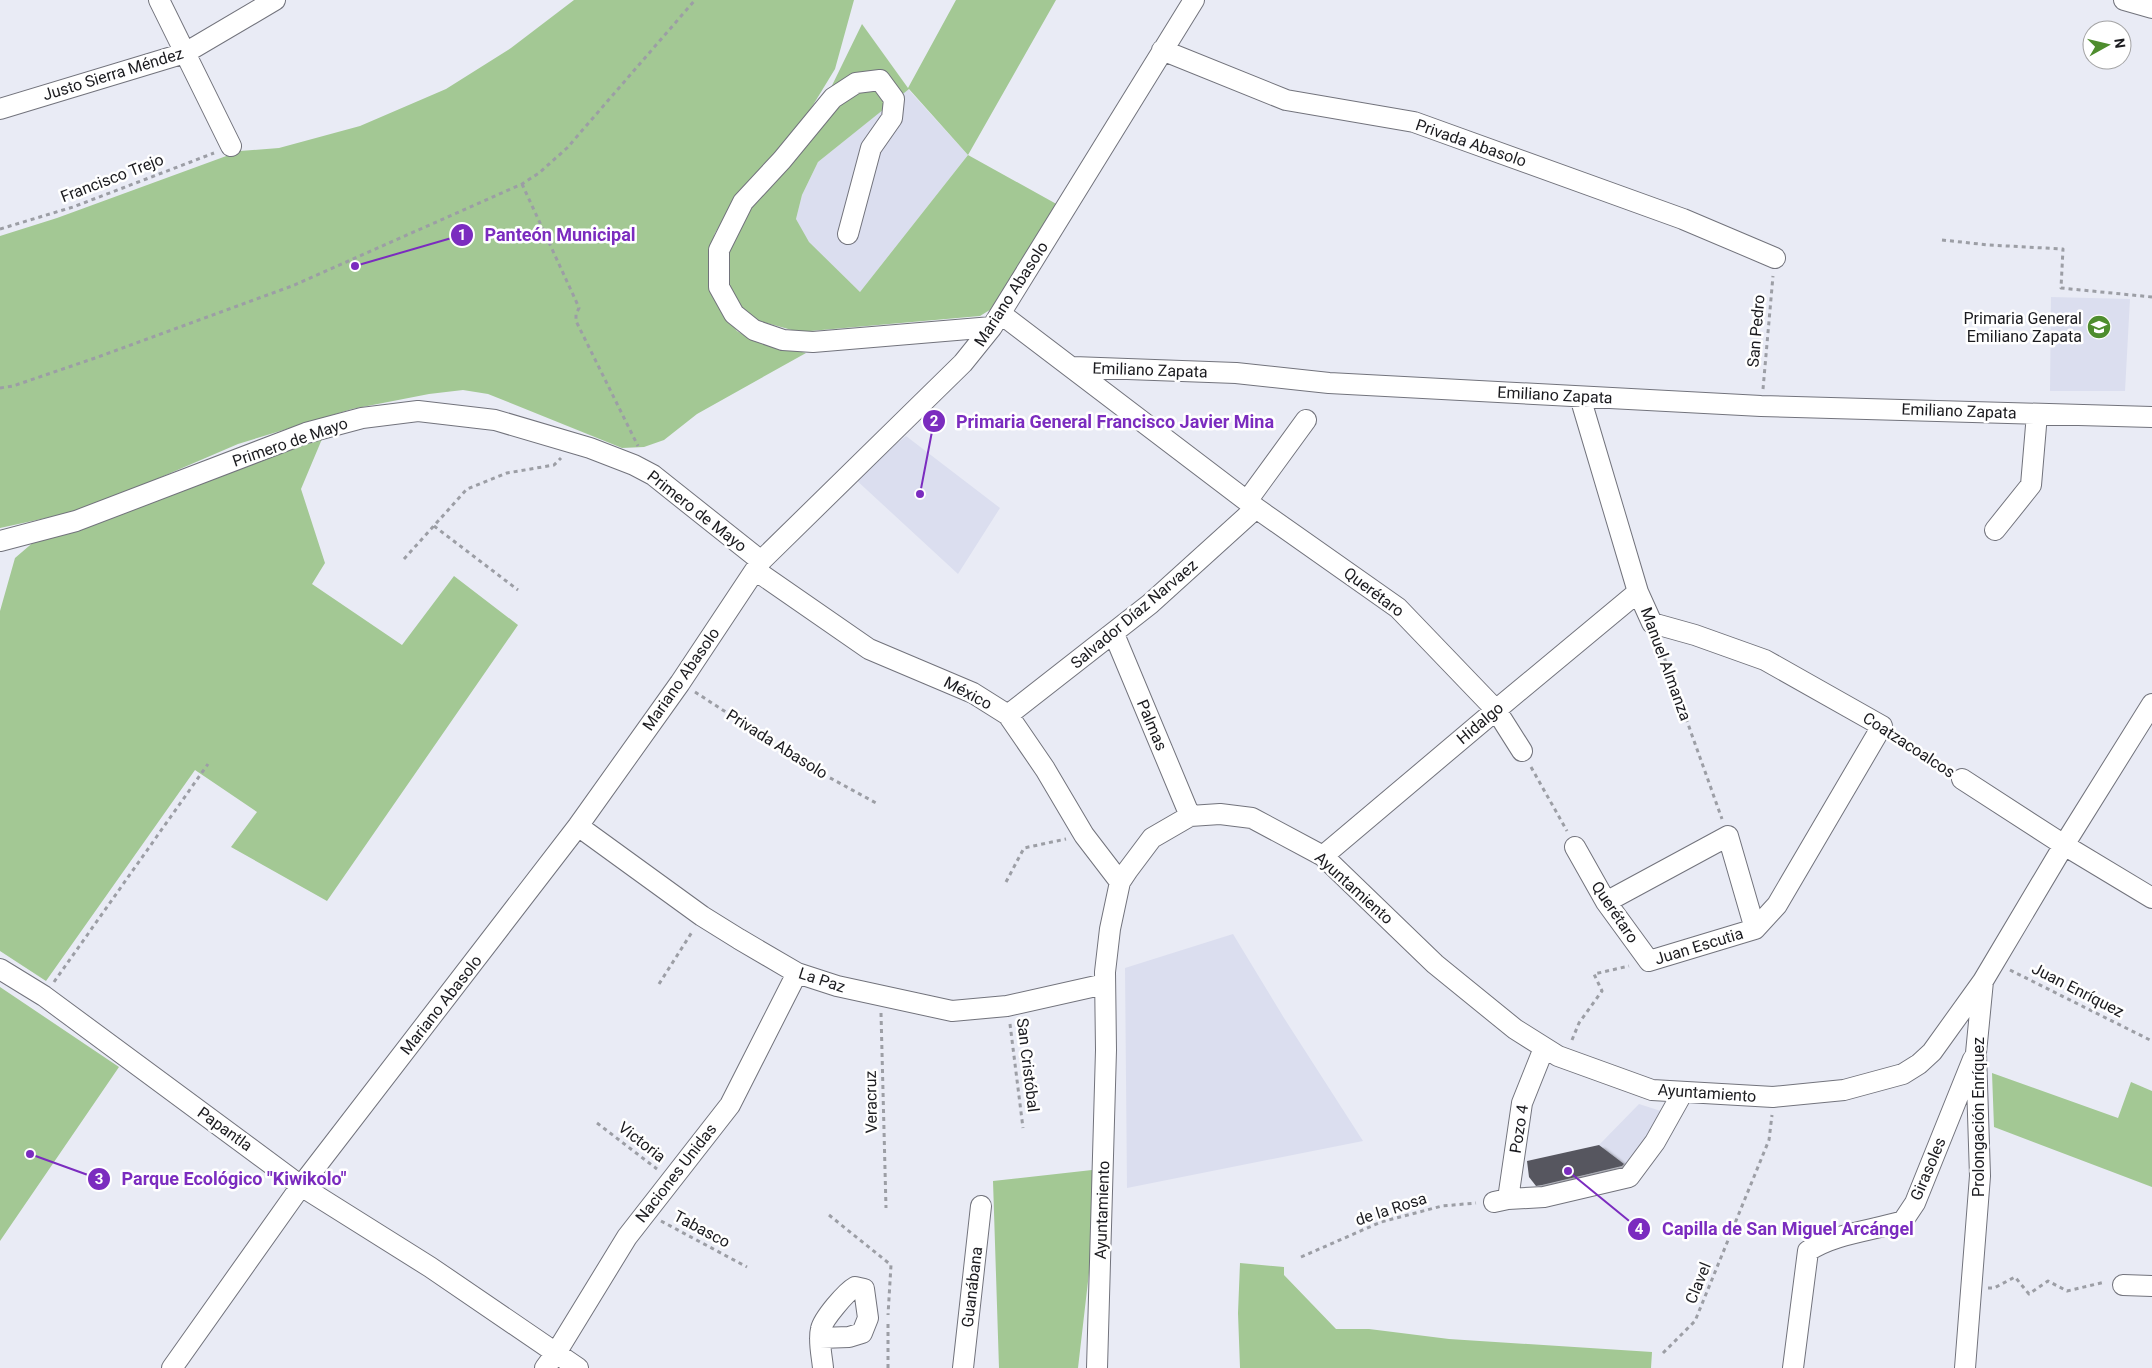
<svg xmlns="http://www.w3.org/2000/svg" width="2152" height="1368" viewBox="0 0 2152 1368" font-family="Roboto,sans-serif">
<defs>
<filter id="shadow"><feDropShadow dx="5.5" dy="3" stdDeviation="1" flood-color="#0004"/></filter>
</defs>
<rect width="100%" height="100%" fill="#e9ebf5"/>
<path fill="#dbdeef" d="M908,89L968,155L860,292L808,242L796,219L802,195L818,162Z
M2051,297L2130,299L2125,391H2050Z
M906,436L1000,508L958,574L854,478Z
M1233,934L1284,1018L1363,1141L1127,1188L1125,968Z
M1639,1104L1664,1112L1656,1130L1625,1165L1599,1145Z"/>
<path fill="#a3c894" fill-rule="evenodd" d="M574,0H854L835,69L807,115L735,201L715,233L708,257L711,276L724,314L737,331L754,341L806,353L697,414L664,440L644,447L622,448L488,394L463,390L429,394L352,409L238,444L145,484L69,513L0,528V236L57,218L240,151L279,148L360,126L446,89L511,48Z
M956,0H1056L968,155L1060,206L1001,303L980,316L799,332L759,321L737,307L724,284L722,256L734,224L821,108L862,24L908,88ZM909,89L968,155L860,292L809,242L796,219L802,195L818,162Z
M322,439L301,489L325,563L312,584L402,645L454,576L518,625L327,901L231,847L257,812L195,770L46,981L0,951V611L15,558L36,540Z
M0,987L119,1067L0,1241Z
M1992,1073L2118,1118L2131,1082L2152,1091V1187L1994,1127Z
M1101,1169L1078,1368H999L993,1181Z
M1240,1263L1284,1267V1275L1336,1329H1369L1449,1339L1652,1352L1651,1368H1240L1238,1313Z"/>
<path fill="#56575f" filter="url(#shadow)" d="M1599,1145L1624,1164L1622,1166L1542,1185L1536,1186L1529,1177L1527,1161Z"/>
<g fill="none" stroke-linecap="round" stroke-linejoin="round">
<g stroke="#72737c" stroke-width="22">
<path id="minor" d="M159,0L231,146
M2124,0L2152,8
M1162,50L1286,100L1414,122L1683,219L1775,258
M0,109L185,53L275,0
M848,234L871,148L892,118L894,99L880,80L856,83L833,98L782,160L743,202L719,250V287L734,314L754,330L783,340L813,342L992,327
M1001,314L1256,508L1398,608L1496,710L1522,751
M1073,367L1236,373L1329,383L1761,406L2152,417
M1247,501L1306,420
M1995,530L2031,485L2037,414
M0,541L76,521L306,433L362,418L418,411L495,420L590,448L634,465L653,475L761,561
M755,570L869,649L973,693L1008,715L1045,769L1084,835L1120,882
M1114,634L1190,816
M1008,715L1150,604L1256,508
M1962,779L2064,845L2152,898
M578,826L702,916L739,939L797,973L837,986L952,1011L1007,1006L1105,984
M1575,847L1606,902L1649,961L1755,929L1777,905L1882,726L1765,660L1695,635L1652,623L1638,592L1580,397
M1323,856L1496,710L1638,592
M1606,902L1728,836L1755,929
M0,969L44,996L301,1186L430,1267L578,1368
M1508,1199L1544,1197L1629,1177L1655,1142L1683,1092
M1494,1202L1508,1199L1522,1103L1544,1048
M2123,1285L2152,1286
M820,1338L849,1337L862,1333L868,1318L864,1289L855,1287C846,1292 823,1319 821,1329C818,1341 822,1356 823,1368
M172,1368L301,1186L578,826L680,683L761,561L963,363L992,327L1194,0
M545,1368L556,1353L627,1237L730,1105L797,973
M963,1368L981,1206
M1097,1368L1106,1050L1105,972L1110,929L1120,882L1128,870L1152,838L1190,816L1220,814L1252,818L1323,856L1435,964L1515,1029L1558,1056L1652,1090L1773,1097L1844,1090L1903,1074L1919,1064L1932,1052L1983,981
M1793,1368L1808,1251C1836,1233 1871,1231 1903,1221L1915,1203L1973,1059
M1965,1368L1980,1176L1976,1053L1983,981L2064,845L2152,704"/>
</g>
<path stroke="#9c9ea5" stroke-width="3" stroke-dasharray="4 4" stroke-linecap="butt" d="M522,184L576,301L579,308L576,314V321L638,446
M0,229L73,207L214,153
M1942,240L1989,245L2063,249L2061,288L2152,297
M0,388L13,386L98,357L292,286L522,184L539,173L567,148L695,0
M1763,389L1773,276
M434,526L518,590
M404,559L467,489L507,473L554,465L561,458
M1659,643L1722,819
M695,692L812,768L876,803
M1897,736L1948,770
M1531,767L1567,831
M1006,882L1024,848L1066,839
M2010,970L2152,1041
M54,982L208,764
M659,984L692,932
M881,1013L886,1208
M1010,1024L1023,1128
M1572,1040L1579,1023L1602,991L1594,974L1629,966
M597,1123L657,1169
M829,1215L891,1265L888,1315
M661,1221L747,1267
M1301,1257L1381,1222L1442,1206L1476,1203
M1988,1288H1994L2015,1277L2029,1294L2048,1281L2067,1291L2105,1282
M1663,1353L1695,1321L1769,1140L1772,1115
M888,1368V1321"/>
<use href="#minor" stroke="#fff" stroke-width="20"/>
</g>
<defs>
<g id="school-disc" transform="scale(1.25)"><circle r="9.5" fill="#4e8d2e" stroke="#fff"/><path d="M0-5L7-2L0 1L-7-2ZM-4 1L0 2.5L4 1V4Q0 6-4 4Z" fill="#fff"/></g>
</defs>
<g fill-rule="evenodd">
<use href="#school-disc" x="2099" y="327"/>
</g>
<g text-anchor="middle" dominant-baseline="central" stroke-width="5" stroke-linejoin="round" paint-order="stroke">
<g font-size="16" fill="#1b1b1f" stroke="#fff">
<text transform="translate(113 74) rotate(-17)">Justo Sierra Méndez</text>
<text transform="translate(1471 143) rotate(19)">Privada Abasolo</text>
<text transform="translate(112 178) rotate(-21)">Francisco Trejo</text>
<text transform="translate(1011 294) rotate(-57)">Mariano Abasolo</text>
<text transform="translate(1756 331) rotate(-85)">San Pedro</text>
<text transform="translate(1150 370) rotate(2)">Emiliano Zapata</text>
<text transform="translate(1555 395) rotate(3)">Emiliano Zapata</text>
<text transform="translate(1959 411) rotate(2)">Emiliano Zapata</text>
<text transform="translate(290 442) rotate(-19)">Primero de Mayo</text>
<text transform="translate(697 511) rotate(38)">Primero de Mayo</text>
<text transform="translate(1374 592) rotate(37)">Querétaro</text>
<text transform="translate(1134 614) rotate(-40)">Salvador Díaz Narvaez</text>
<text transform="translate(1666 664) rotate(70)">Manuel Almanza</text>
<text transform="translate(681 679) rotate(-55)">Mariano Abasolo</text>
<text transform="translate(968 693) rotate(28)">México</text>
<text transform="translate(1480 723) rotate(-40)">Hidalgo</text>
<text transform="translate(1152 725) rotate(67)">Palmas</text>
<text transform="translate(777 744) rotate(32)">Privada Abasolo</text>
<text transform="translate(1909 745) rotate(33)">Coatzacoalcos</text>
<text transform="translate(1354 888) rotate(42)">Ayuntamiento</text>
<text transform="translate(1615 912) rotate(56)">Querétaro</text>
<text transform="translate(1699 946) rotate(-17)">Juan Escutia</text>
<text transform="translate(822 980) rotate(18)">La Paz</text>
<text transform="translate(2078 990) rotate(27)">Juan Enríquez</text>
<text transform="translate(441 1005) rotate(-52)">Mariano Abasolo</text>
<text transform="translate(1028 1065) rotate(83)">San Cristóbal</text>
<text transform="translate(1707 1093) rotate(4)">Ayuntamiento</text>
<text transform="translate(871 1102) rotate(-91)">Veracruz</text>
<text transform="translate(1978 1117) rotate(-90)">Prolongación Enríquez</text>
<text transform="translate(225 1129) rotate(36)">Papantla</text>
<text transform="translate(1519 1129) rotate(-81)">Pozo 4</text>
<text transform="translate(642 1142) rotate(38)">Victoria</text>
<text transform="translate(1928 1169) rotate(-67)">Girasoles</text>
<text transform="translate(676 1173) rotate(-52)">Naciones Unidas</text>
<text transform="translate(1391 1209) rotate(-18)">de la Rosa</text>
<text transform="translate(1102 1210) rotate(-88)">Ayuntamiento</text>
<text transform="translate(702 1229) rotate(28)">Tabasco</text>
<text transform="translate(1698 1283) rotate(-68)">Clavel</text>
<text transform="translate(972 1287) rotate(-83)">Guanábana</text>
</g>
<g font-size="16" fill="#1b1b1f" stroke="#fff" text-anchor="end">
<text x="2082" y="318">Primaria General<tspan x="2082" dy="18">Emiliano Zapata</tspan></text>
</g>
</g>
<path fill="none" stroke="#7b2cbf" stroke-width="2" d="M355 266L462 235M920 494L934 421M30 1154L99 1179M1568 1171L1639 1229"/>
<g fill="#7b2cbf" stroke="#fff" stroke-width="2">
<circle cx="355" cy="266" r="5"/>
<circle cx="920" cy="494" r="5"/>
<circle cx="30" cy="1154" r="5"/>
<circle cx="1568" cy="1171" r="5"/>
<circle cx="462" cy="235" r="12"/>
<circle cx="934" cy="421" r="12"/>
<circle cx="99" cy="1179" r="12"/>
<circle cx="1639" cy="1229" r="12"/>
</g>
<g font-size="15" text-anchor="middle" font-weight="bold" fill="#fff">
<text x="462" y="240">1</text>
<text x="934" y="426">2</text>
<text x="99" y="1184">3</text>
<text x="1639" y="1234">4</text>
</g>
<g font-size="18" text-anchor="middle" font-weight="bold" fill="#7b2cbf" stroke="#fff" stroke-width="5" stroke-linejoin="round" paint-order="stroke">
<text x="560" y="241">Panteón Municipal</text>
<text x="1115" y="428">Primaria General Francisco Javier Mina</text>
<text x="234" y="1185">Parque Ecológico "Kiwikolo"</text>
<text x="1788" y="1235">Capilla de San Miguel Arcángel</text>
</g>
<g transform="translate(2107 45) rotate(82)"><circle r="24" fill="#ffffff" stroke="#a4a4a5"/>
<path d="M0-4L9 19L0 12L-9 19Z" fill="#4e8d2e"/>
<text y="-8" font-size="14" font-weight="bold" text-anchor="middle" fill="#1b1b1f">N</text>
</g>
</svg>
